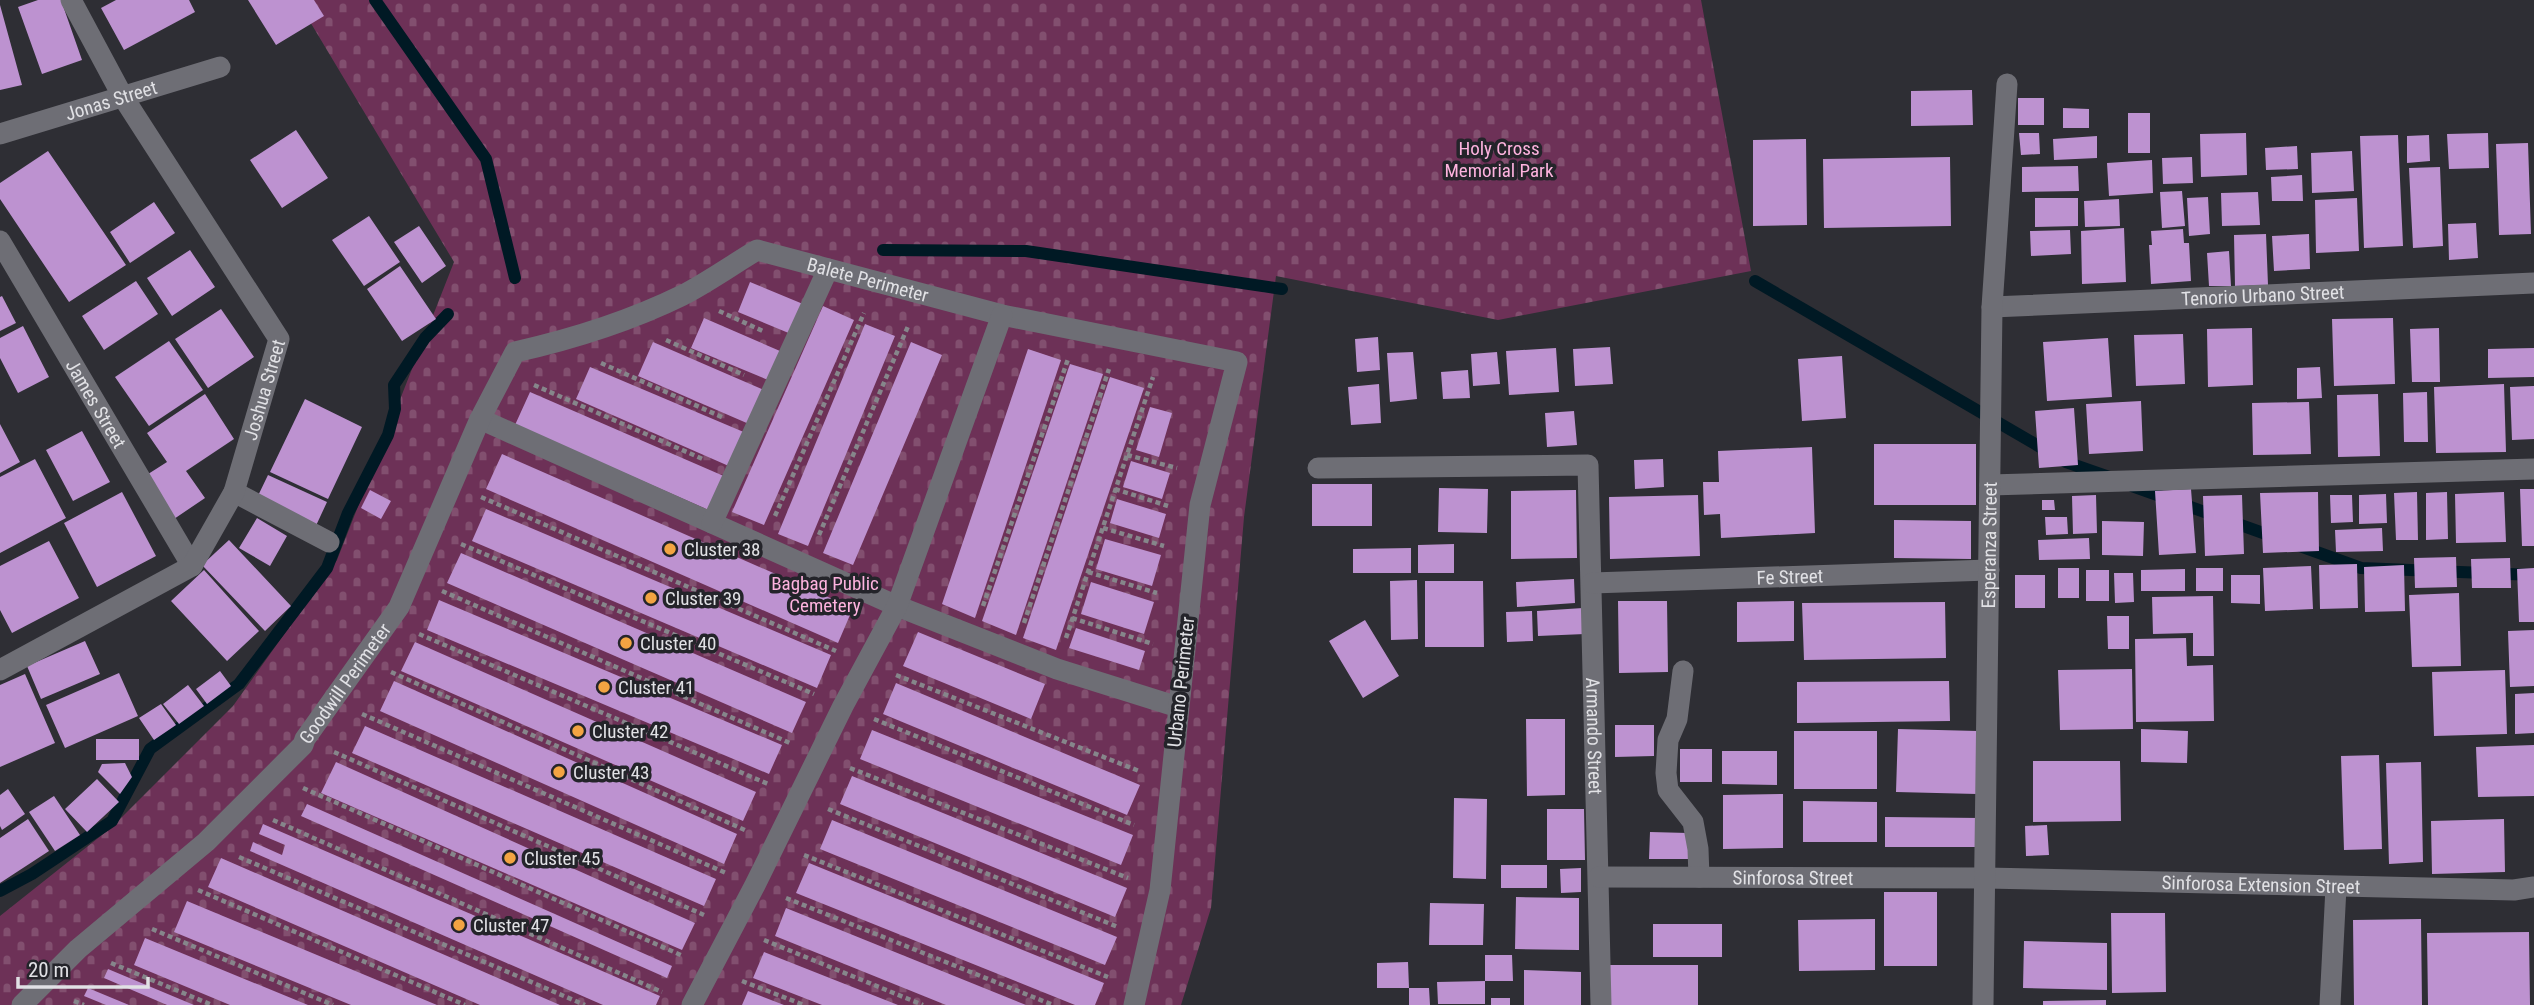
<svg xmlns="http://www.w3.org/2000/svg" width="2534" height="1005" viewBox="0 0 2534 1005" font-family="'Roboto Condensed',sans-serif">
<defs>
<pattern id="cemetery-stones" width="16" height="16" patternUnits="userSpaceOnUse" patternTransform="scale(1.75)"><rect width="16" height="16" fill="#6d3157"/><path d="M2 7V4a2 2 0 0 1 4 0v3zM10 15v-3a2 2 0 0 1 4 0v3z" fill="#824f6f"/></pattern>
</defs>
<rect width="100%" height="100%" fill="#2e2e34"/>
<path fill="url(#cemetery-stones)" d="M297,0H1701L1751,271L1498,320L1276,276L1244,517L1211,908L1181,1005H0V916L112,827L233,706L337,560L454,262Z"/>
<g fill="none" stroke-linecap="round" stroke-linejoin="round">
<path stroke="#001924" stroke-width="12" d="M375,0L486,159L515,278
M883,250L1026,251L1282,289
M1755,281L2066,462L2109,477
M2132,486L2277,538
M2300,546L2361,568L2534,575
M0,891L32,874L112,821L150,749L239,684L327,568L348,513L388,435L395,409L394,385L425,338L448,314"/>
</g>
<path fill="#bd92d0" d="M38,0H61L82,60L42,74L18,7Z
M116,0H189L195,12L124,50L101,8Z
M248,0H314L324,16L276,45Z
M0,5L22,85L0,90Z
M1972,90L1973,125L1911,126V91Z
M2018,98H2044V125H2018Z
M2063,108L2089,109V128H2063Z
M2128,113H2150V153H2128Z
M296,130L328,178L282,208L250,160Z
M2019,133H2039L2040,154L2021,155Z
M2246,133L2247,175L2201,177L2200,134Z
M2488,133L2489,168L2449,169L2447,134Z
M2398,135L2403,246L2364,248L2360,136Z
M2429,135L2430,161L2407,163V136Z
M2097,136V158L2054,160L2053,139Z
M1806,139L1807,225L1753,226V140Z
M2528,143L2531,234L2499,235L2496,144Z
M2297,146L2298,169L2266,170L2265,148Z
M48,151L126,265L69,302L0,199V183Z
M2352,151L2354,191L2312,193L2311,153Z
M1950,157L1951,226L1824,228L1823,159Z
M2192,157L2193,183L2163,184L2162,158Z
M2152,160L2153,193L2109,196L2107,163Z
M2078,166L2079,191L2022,192V167Z
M2440,167L2443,246L2413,248L2409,168Z
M2302,175L2303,201H2272L2271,177Z
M2182,191L2185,226L2162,228L2160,192Z
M2258,192L2260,225L2222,226L2221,193Z
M2208,197L2210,234L2189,236L2187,198Z
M2035,198H2078V226L2035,227Z
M2357,198L2359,251L2316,253L2315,200Z
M2119,199L2120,226L2085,227L2084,201Z
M154,202L175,233L130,263L110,232Z
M369,216L400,262L364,286L332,240Z
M2476,223L2478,258L2449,260L2448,224Z
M419,226L446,266L422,283L394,242Z
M2124,228L2126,282L2082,284L2081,231Z
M2183,229L2184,243H2189L2191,281L2151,284L2149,245H2152L2151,231Z
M2070,230L2071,254L2031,256L2030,231Z
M2266,234L2268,285L2235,286L2234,235Z
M2309,234L2310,269L2274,271L2272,236Z
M190,250L215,287L172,316L147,278Z
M2229,251L2231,286H2209L2207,253Z
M400,266L436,319L402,341L367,289Z
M136,281L158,314L104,350L82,316Z
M750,282L803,304L791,334L738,312Z
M2,296L16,323L0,331V297Z
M823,306L854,320L764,525L732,512Z
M221,309L254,357L208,388L175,339Z
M704,318L780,351L768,380L691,348Z
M2393,318L2395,384L2334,386L2332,319Z
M865,324L895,336L808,546L778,534Z
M23,326L49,377L18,393L0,358V338Z
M2252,328L2253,385L2208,387L2207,329Z
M2439,328L2440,382H2412L2410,329Z
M2183,334L2185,384L2136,386L2134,335Z
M1378,337L1380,370L1357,372L1355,339Z
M2108,338L2112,397L2047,401L2043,342Z
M169,341L203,390L149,426L115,377Z
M653,342L764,390L749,424L638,376Z
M911,342L942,355L853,565L823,553Z
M1610,347L1613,384L1575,386L1573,349Z
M1556,348L1559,392L1509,395L1506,351Z
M2534,348V377L2488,378V349Z
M1028,349L1061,360L975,618L942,604Z
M1413,352L1417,399L1390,402L1387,353Z
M1497,352L1500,384L1473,386L1471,354Z
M1842,356L1846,418L1802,421L1798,359Z
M1070,364L1103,374L1016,635L982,621Z
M590,367L746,433L731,467L576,399Z
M2320,367L2322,398L2297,399V368Z
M1468,370L1470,398L1443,399L1441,372Z
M1110,377L1144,388L1056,650L1023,638Z
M1379,384L1381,423L1351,425L1348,387Z
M2504,384L2506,452L2436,453L2434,387Z
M2534,386V439L2512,440L2510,387Z
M530,392L726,477L711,511L515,425Z
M2427,392L2428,442H2404L2403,393Z
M205,394L234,439L186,471L205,498L174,519L145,476L167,462L147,433Z
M2378,394L2380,456L2338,457L2337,395Z
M305,399L362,427L328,499L270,472Z
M2141,401L2143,451L2089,454L2086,404Z
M2309,402L2311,454L2253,455L2252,403Z
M1150,407L1172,413L1159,457L1136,450Z
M2074,408L2078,465L2039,468L2035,411Z
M1574,411L1577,445L1547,447L1545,413Z
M0,424L20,462L0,473Z
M82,431L110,482L73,501L46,450Z
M1874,444H1976V505H1874Z
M1812,447L1815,533L1721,538L1720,514L1704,515L1703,482H1719L1718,451Z
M502,454L853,608L838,643L486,489Z
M35,459L66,518L0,553V477Z
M1663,459L1664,487L1635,489L1634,460Z
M1131,461L1170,473L1162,499L1123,487Z
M268,475L327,502L314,530L255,502Z
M1312,484H1372V526H1312Z
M1439,488L1488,489L1487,533L1438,532Z
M2191,489L2196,553L2159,555L2155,491Z
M2520,489H2534V546H2522Z
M370,490L391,501L381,519L361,508Z
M1576,490L1577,558L1511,559V491Z
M122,492L156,556L97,587L64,523Z
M2318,492L2319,551L2263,553L2260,493Z
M2417,492L2418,540H2396L2394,493Z
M2447,492L2448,539L2426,540V493Z
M2504,492L2506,542L2456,543L2455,494Z
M2386,494L2387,523L2359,524V495Z
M1698,495L1700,556L1610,559L1609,497Z
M2096,495L2097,533L2073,534L2072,496Z
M2242,495L2244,554L2205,556L2203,496Z
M2330,495H2352L2353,522L2331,523Z
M1117,499L1166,514L1159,538L1110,523Z
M2042,500H2054L2055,510H2042Z
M486,509L831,655L817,688L472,541Z
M2045,517H2067L2068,534L2046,535Z
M257,518L287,536L270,566L239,548Z
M1894,520L1971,521V559L1894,558Z
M2102,521L2144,522L2143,556L2102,555Z
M2382,528L2383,551L2336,552L2335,530Z
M2089,538L2090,559L2039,560L2038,540Z
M1105,539L1161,555L1152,586L1096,569Z
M229,540L291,606L265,631L202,565Z
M49,541L79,598L12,633L0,610V566Z
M1454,544V573H1418V545Z
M1411,548V573H1353V549Z
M461,553L806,702L792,733L447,583Z
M2456,557L2457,587L2415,588L2414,558Z
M2510,558L2511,588H2472L2471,559Z
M2357,564L2358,608L2320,609L2319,565Z
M2404,565L2405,611L2365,612L2364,567Z
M2311,566L2313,609L2265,611L2263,568Z
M2058,568H2079V598H2058Z
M2196,568H2223V591H2196Z
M2534,568V622H2519L2517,569Z
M2185,569V591H2141V570Z
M204,570L259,631L227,661L171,601Z
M2086,570H2109V601H2086Z
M2114,573H2133L2134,602L2115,603Z
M2015,575H2045V608H2015Z
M2231,575H2260V604L2231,603Z
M1574,579L1575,603L1517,607L1516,582Z
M1417,580L1418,639L1391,640L1390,581Z
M1425,581H1483L1484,647H1425Z
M1091,582L1154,602L1144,634L1081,614Z
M2459,593L2461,666L2412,667L2409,595Z
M2213,596L2214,656H2193V633L2153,634L2152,597Z
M439,600L782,745L769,774L427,630Z
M1618,601H1667L1668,672L1619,673Z
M1794,601V641L1737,642V602Z
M1945,602L1946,658L1804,660L1802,603Z
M1583,608L1585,634L1538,636L1537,611Z
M1532,611L1533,641L1507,642L1506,612Z
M2107,616H2129V649H2108Z
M1365,620L1399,676L1363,698L1329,641Z
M1076,628L1145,651L1139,670L1069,648Z
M2534,630V686L2510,687L2508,631Z
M918,632L1045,684L1031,719L903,666Z
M2186,638L2187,666L2213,665L2214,721L2136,722L2135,639Z
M85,641L100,674L41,699L27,666Z
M415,642L756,792L743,821L401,671Z
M2132,669L2133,729L2060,730L2058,670Z
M2505,670L2507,734L2434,736L2432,672Z
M220,671L231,686L207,704L196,689Z
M119,673L138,716L65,748L46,705Z
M25,674L55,743L0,767V685Z
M394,681L737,834L724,864L380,711Z
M1949,681L1950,721L1797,723V682Z
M896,683L1140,785L1127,815L883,714Z
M188,685L204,706L179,724L163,704Z
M2534,693V733L2515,734V694Z
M161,704L176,725L154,740L139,718Z
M1526,719H1565V795L1527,796Z
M1615,725H1654V756L1615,757Z
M365,726L716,879L704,906L352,753Z
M1898,729L1978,731L1977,794L1896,792Z
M2141,729L2188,731L2187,763L2141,762Z
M872,730L1133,835L1121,865L860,759Z
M1794,731H1877V789H1794Z
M96,739H139V760H96Z
M2534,745V796L2478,797L2476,747Z
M1680,749H1712V782H1680Z
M1722,751H1777V785L1722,784Z
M2379,755L2382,849L2344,850L2341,756Z
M2033,761H2120L2121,821L2033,822Z
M336,762L695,923L682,950L321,793Z
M2421,762L2423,862L2389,864L2386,763Z
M125,763L132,777L120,794L98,772L102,764Z
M852,776L1127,888L1115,917L840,804Z
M97,779L119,802L87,832L65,809Z
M8,789L25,814L2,830L0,826V795Z
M1783,794V848L1723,849V795Z
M54,796L80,835L55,851L29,812Z
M1454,798L1487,799L1486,879L1453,878Z
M1803,801L1877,802V842H1803Z
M307,804L672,966L667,978L301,816Z
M1547,809H1584L1585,860H1547Z
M1885,817L1981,818L1980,847H1885Z
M28,819L49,851L0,883V838Z
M2504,819L2505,872L2432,874L2431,821Z
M832,820L1117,937L1105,965L820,849Z
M263,824L660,996L656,1005H603L250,851L253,842L282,855L285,845L259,834Z
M2047,825L2049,855L2026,856L2025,826Z
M1650,832L1688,833V859H1649Z
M221,858L560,1005H480L208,887Z
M809,863L1104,983L1095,1005H1075L796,893Z
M1501,865H1547V888H1501Z
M1581,868V892L1561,893L1560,869Z
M1884,892H1937V966H1884Z
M1516,897L1579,898V950L1515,949Z
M187,901L437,1005H351L174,932Z
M1430,903L1484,904L1483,945H1429Z
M786,908L1026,1005H946L775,936Z
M2111,913H2165L2166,992L2112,993Z
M1875,919V970L1799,971L1798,920Z
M2421,919L2422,1005H2354L2353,920Z
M1653,924H1722V957H1653Z
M2529,932L2530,1005H2428L2427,933Z
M145,938L308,1005H230L134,965Z
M2024,941L2107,943V990L2023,988Z
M764,952L898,1005H822L753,978Z
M1485,955H1512L1513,981H1485Z
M1408,962L1409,988H1429L1430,1005H1409V988H1377V963Z
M1609,965H1698V1005H1609Z
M108,969L194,1005H167L104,978Z
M1524,970L1581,972V1005H1524Z
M1485,981V1004H1438L1437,982Z
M88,988L129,1005H106L84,996Z
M748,991L784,1005H742Z
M1491,998H1510V1005H1491Z
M2106,1000V1005H2043V1001Z"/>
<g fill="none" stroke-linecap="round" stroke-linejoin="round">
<path stroke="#86868b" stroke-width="4.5" stroke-dasharray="5 3.5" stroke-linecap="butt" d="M719,311L765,332
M666,340L744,375
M601,363L724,418
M534,385L705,460
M1127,455L1177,468
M1115,489L1168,506
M481,497L836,651
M775,516L864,313
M1103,528L1164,546
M819,535L909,324
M461,544L814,694
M1088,572L1157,593
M442,591L790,743
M983,606L1068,359
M1072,618L1153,644
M1024,623L1109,369
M419,634L768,784
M1066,638L1153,377
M391,672L747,831
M896,675L1139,771
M362,714L726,873
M874,719L1134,825
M334,752L704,915
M850,768L1128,878
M303,788L683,956
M828,809L1118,927
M273,820L662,992
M804,855L1108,977
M239,857L585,1005
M198,890L465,1005
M786,898L1053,1005
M152,929L333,1005
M764,940L923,1005
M111,963L212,1005
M742,981L804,1005
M74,1001L84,1005"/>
<g stroke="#6e6e75" stroke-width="21">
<path id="s1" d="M0,134L220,67"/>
<path id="s2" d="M0,241L192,566"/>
<path id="s3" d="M1992,307L2534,283"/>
<path d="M480,419L897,606L1057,669L1178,707"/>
<path id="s4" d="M1318,468L1588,465L1601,1005"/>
<path d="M1990,485L2534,469"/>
<path d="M234,492L329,542"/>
<path d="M712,523L828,269"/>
<path id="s5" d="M1592,583L1989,570"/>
<path id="s6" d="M0,670L192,566L234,492L279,339L123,97L71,0"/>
<path d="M1683,671L1677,719L1668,740L1666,773L1668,790L1693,822L1698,849L1699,877"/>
<path id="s7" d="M1599,877L1986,878L2514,890L2534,887"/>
<path id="s8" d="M22,1005L78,949L206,842L303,745L305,739L399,607L480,419L515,352C573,339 630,321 683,295C708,282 732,265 757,250L1002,315L1237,362L1200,505L1160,890L1134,1005"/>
<path d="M692,1005L755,885L843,706L897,606L1002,315"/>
<path id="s9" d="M1983,1005L1992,307L2007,84"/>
<path d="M2330,1005L2336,887"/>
</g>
</g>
<g fill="#f3a442" stroke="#24242a" stroke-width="2.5">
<circle cx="670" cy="549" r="7"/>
<circle cx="651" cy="598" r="7"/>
<circle cx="626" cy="643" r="7"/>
<circle cx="604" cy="687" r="7"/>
<circle cx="578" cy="731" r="7"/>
<circle cx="559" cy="772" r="7"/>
<circle cx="510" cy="858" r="7"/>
<circle cx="459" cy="925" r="7"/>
</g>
<g text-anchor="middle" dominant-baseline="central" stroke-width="7" stroke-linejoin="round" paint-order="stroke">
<g font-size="19" fill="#e1e1e5" stroke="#24242a">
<text stroke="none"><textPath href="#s1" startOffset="116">Jonas Street</textPath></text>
<text stroke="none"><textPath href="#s8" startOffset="1211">Balete Perimeter</textPath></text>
<text stroke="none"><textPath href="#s3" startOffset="271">Tenorio Urbano Street</textPath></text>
<text stroke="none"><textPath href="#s6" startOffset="410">Joshua Street</textPath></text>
<text stroke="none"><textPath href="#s2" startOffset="189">James Street</textPath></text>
<text stroke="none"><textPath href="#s9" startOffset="460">Esperanza Street</textPath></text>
<text stroke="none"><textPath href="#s5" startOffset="198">Fe Street</textPath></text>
<text transform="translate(1181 682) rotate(-84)">Urbano Perimeter</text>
<text stroke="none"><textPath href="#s8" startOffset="458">Goodwill Perimeter</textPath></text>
<text stroke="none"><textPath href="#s4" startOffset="541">Armando Street</textPath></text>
<text stroke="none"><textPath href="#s7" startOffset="194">Sinforosa Street</textPath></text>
<text stroke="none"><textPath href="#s7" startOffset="662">Sinforosa Extension Street</textPath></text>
</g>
<g font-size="19" fill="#feb3df" stroke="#24242a">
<text x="1499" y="148">Holy Cross<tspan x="1499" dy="22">Memorial Park</tspan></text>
<text x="825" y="583">Bagbag Public<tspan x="825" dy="22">Cemetery</tspan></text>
</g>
<g font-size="19" fill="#e1e1e5" stroke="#24242a" text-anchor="start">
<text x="684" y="549">Cluster 38</text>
<text x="665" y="598">Cluster 39</text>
<text x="640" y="643">Cluster 40</text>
<text x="618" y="687">Cluster 41</text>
<text x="592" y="731">Cluster 42</text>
<text x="573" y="772">Cluster 43</text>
<text x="524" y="858">Cluster 45</text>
<text x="473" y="925">Cluster 47</text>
</g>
</g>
<path d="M18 977v10h130v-10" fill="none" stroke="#e1e1e5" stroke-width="3.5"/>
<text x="28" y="977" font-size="21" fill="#e1e1e5" stroke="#24242a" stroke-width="5" paint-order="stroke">20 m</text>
</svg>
